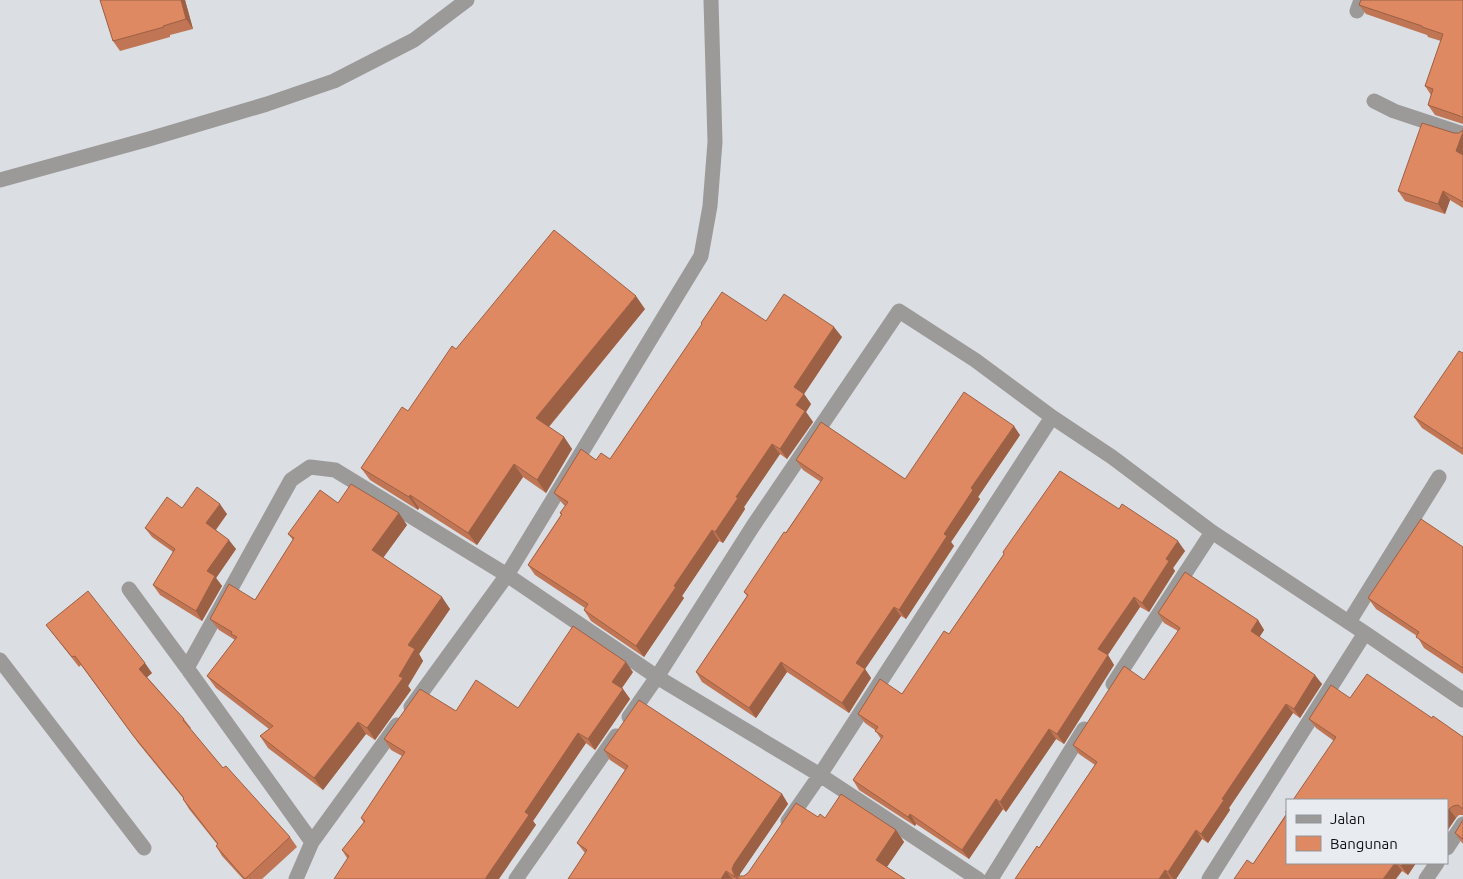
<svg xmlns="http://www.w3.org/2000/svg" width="1463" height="879" viewBox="0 0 1463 879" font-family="Ubuntu,sans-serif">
<rect width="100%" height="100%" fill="#dbdee3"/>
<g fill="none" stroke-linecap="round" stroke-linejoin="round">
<path stroke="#9c9999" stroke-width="15" d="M1357,11L1361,0
M1374,101L1394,111L1463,134
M0,180L149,139L267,104L334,81L414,40L467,0
M129,589L187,668L312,842L296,879
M1349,622L1439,477
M0,660L144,848
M187,668L291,480L310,467L335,470L507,575L657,677L820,775L978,879
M1113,684L1212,532
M411,707L507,575L701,256L710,206L715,142L711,0
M629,717L657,677L753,526L899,311L975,360L1052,417L1112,457L1212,532L1365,633L1463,700
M788,821L820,775L1052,417
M312,842L397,725
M1447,848L1463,824
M516,879L616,736
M991,879L1084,729
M1209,879L1365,633
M1426,879L1437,863"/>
</g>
<path fill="#c07654" d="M100,0H185L193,29L170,35V37L120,51L113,41Z
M1463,0V124L1435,115L1428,105L1431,95L1425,86L1441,41L1428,37L1427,35L1366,14L1359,5Z
M1463,130V208L1450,200L1445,214L1405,201L1398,191L1454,133H1459Z
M645,309L549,427L564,437L572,449L546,493L523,477L477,545L419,508L418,510L370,480L361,468L408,411L456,349Z
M766,321L842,337L804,394L811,404L806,412L813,422L787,459L780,454L744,507L745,509L723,543L719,541L682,596L684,598L644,657L591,621L584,610L585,608L535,575L528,565L561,515L560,513L565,506L562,503L554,493L596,460L610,459L702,325L701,323Z
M1463,353V455L1422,428L1414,417Z
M1020,435L978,497L980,499L951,542L954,546L906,619L901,616L865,669L871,678L849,713L787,672L756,718L702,682L696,672L747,596L744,592L821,482L803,470L796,460L905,479Z
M338,503L407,525L383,558L450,609L419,654L423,661L408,686L411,690L375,740L366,734L323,790L268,748L260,736L269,729L216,688L207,676L235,640L219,630L210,619L255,600L293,540L288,534Z
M182,508L227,514L216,530L236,549L216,578L222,586L202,621L160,595L153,585L173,552L152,537L145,528Z
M1119,509L1185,551L1173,568L1175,571L1149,612L1140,607L1108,655L1114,665L1064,744L1056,739L1006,812L1003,809L969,859L916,824L915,826L859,790L853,780L881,739L875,730L865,723L858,714L902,694L949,634L1004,554L1003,552Z
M1463,547V674L1424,648L1417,636L1376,609L1368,598Z
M1158,613L1258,620L1264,630L1259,637L1322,684L1300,718L1293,713L1229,808L1230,810L1208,843L1202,839L1176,879H1015L1039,848L1095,765L1079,754L1073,745L1144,680L1178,631L1164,623Z
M46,625L152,673L147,677L184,719L191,728L190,729L223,768L290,837L297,847L262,879H243L222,856L216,846L217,844L189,809L183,799V798L139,744L81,665L79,667Z
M633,672L622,688L630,699L595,750L586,743L533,821L536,825L347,858L342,850L364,823L361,818L402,756L391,750L384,739L456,711L518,708Z
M1350,698L1432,718L1463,737V815H1459L1456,818L1447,831V800L1334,741L1316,728L1309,719Z
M604,750L782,794L788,804L740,874V876H744L818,817L825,818L896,830L904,842L887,867L905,879H568L585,853L577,843L625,770L610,760Z
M1287,809V863H1416L1408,875L1402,871L1253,864L1286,814L1285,812Z
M1463,820V844L1455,833Z"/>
<path fill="#9c6045" d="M181,0H185L193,29L186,19Z
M1463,132V161L1456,151Z
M1443,191L1450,200L1445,214L1438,204Z
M636,296L645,309L545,431L536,418Z
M834,327L842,337L804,394L811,404L806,412L813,422L787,459L780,449L796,405L794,387Z
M1014,426L1020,435L978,497L980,499L951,542L954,546L906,619L899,610L971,488Z
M564,437L572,449L546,493L537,480Z
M772,444L780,454L744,507L745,509L723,543L715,532L736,497Z
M514,464L523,477L477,545L468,533Z
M410,495L419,508L418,510L409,497Z
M220,504L227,514L213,533L206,523Z
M399,513L407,525L380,562L372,550Z
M712,530L719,541L682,596L684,598L644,657L636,646L674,586Z
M229,540L236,549L216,578L222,586L202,621L196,611L207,571Z
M1178,541L1185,551L1173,568L1175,571L1149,612L1142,603L1166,559Z
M442,597L450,609L419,654L423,661L408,686L411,690L375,740L367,728L399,676L408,645Z
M1134,597L1140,607L1105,659L1098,649Z
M894,607L901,616L865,669L871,678L849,713L842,703L856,663Z
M1258,620L1264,630L1257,641L1251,631Z
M1108,655L1114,665L1064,744L1057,734Z
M626,662L633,672L619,692L612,682Z
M781,662L787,672L756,718L749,708Z
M145,663L152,673L146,678L139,669Z
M1315,675L1322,684L1300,718L1294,709Z
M623,689L630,699L595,750L588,739Z
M1286,704L1293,713L1229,808L1230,810L1208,843L1201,834L1222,799Z
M358,722L366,734L323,790L314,778Z
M1049,729L1056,739L1006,812L1000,802Z
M578,733L586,743L533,821L536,825L499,879H485L525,812Z
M782,794L788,804L740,874L739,878L736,876L738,879H737L732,869L734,864Z
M996,799L1003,809L969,859L962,850Z
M1449,809L1456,818L1447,831V812Z
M910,814L916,824L915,826L908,817Z
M896,830L904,842L884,871L876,860Z
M1196,830L1202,839L1176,879H1173L1168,872Z
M1395,863H1396L1402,871L1396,879H1383Z
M1403,863H1416L1408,875L1401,866Z
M1165,870L1171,879H1159Z
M726,871L732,879H721Z"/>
<path fill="#df8962" stroke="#9c6045" d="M100,0H181L186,19L163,26L164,27L113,41Z
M1361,0H1463V118L1460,116L1428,105L1433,89L1425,86L1443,34L1422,27V26L1359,5Z
M1422,123L1454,133H1459L1463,130V132L1456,151L1463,155V202L1443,191L1438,204L1398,191Z
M554,230L636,296L536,418L564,437L537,480L514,464L468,533L410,495L409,497L361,468L402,407L408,411L452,346L456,349Z
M722,292L766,321L784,294L834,327L794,387L804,394L796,405L805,411L780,449L772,444L736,497L738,498L715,532L712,530L674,586L676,587L636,646L584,610L588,604L528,565L562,514L560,513L568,502L554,493L581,449L596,460L601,453L610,459L702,324L701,323Z
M1459,351L1463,353V449L1414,417Z
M964,392L1014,426L971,488L973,490L944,534L947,536L899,610L894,607L856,663L865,669L842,703L781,662L749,708L696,672L748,595L744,592L784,532L786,533L823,478L796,460L821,422L905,479Z
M1060,471L1119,509L1122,504L1178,541L1166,559L1169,561L1142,603L1134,597L1098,649L1108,655L1057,734L1049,729L1000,802L996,799L962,850L910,814L908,817L853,780L883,736L875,731L878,727L858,714L880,679L902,694L944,631L949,634L1004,554L1003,552Z
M351,484L399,513L372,550L442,597L408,645L415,649L399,676L403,678L367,728L358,722L314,778L260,736L273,726L207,676L237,637L231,634L232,632L210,619L229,584L255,600L294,538L288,534L320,490L338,503Z
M197,487L220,504L206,523L229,540L207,571L215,576L196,611L153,585L175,549L145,528L167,497L182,508Z
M1421,519L1463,547V668L1416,637L1419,632L1368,598Z
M1185,572L1258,620L1251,631L1315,675L1294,709L1286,704L1222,799L1224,800L1201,834L1196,830L1168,872L1165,870L1159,879H1015L1037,846L1039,848L1097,762L1073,745L1124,666L1144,680L1180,628L1158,613Z
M88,591L145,663L139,669L184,719L183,720L223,768L226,766L290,837L245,879L216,846L218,844L183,799L184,798L132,734L75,656L72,657L46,625Z
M573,626L626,662L612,682L623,689L588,739L578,733L525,812L529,815L485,879H334L349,856L342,850L365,821L361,818L405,752L384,739L420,689L456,711L476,680L518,708Z
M1367,674L1432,718L1433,716L1463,737V809L1458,805L1453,806L1449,809L1447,812V800H1293L1336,737L1309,719L1331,685L1350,698Z
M639,700L782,794L734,864L732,869L735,877L726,871L721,879H568L587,850L577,843L628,766L604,750Z
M841,794L896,830L876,860L905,879H740L736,876H744L748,873L796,803L818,817L820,814L825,818Z
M1287,814V863H1395L1383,879H1234L1247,860L1253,864Z
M1463,820V839L1455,833Z
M1397,863H1403L1401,866Z"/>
<rect x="1286" y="799" width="162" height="65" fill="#e8ecf0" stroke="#919497"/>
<rect x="1296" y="815" width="25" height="8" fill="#9c9999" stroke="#919497"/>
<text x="1330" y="824" font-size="15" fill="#0f1011">Jalan</text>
<rect x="1296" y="836" width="25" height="15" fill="#df8962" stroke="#919497"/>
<text x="1330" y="849" font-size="15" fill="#0f1011">Bangunan</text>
</svg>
